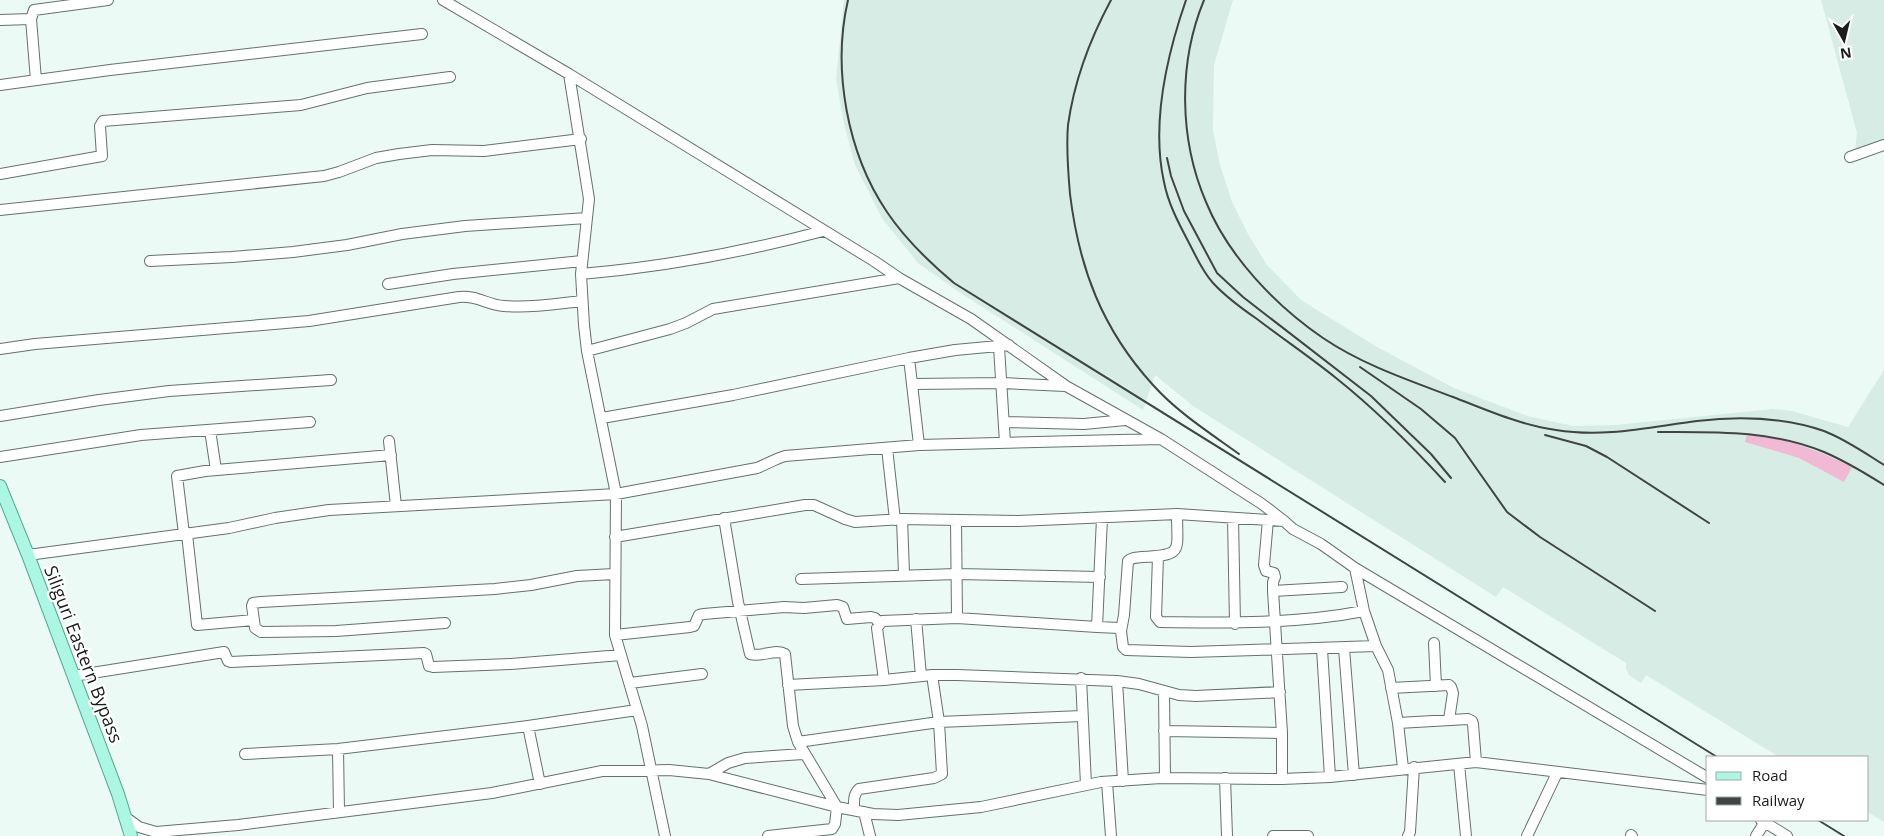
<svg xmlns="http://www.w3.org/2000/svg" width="1884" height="836" viewBox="0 0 1884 836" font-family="'Open Sans',sans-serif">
<rect width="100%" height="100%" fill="#ecfaf5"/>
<path fill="#d7ece5" d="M844,0H1233L1214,65L1213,130L1220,165L1232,202L1248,234L1267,265L1301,300L1377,347L1454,388L1527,416L1573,426L1615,425L1772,409L1792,411L1848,427L1884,370V822L1868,812V757H1779L1646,675L1641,683L1629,675L1626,669V663L1503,587L1496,597L1193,406L1155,375L1143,410L956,290L918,263L882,218L855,165L844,124L836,79Z
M1821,0H1884V141L1855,149L1857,133Z"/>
<path fill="#f1b9d4" d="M1747,435C1784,437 1819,451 1852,467L1844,482L1799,458L1745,442Z"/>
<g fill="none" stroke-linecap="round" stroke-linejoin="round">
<g stroke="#65716d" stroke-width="12">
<path id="minor" d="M443,0L569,74L589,199L581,274L584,325L587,351L616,494L615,635L642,726L665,836
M0,20L31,19
M569,74L874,261L899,278L971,319L1066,386L1161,439L1262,504L1284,521
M36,80L31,19L34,10L108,0
M0,85L110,70L422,34
M1850,157L1884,145
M0,174L102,156L100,126L103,121L301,105L367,88L450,77
M0,210L324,176L339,172L376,158L399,154L432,150L484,151L581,139
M150,261L232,257L293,252L347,245L402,234L465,226L587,218
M581,274C663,267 744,252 823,231
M388,284L453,274L582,261
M999,347L1005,443
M0,349L35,344L309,321L459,297C477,295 487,305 504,306C530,308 556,304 582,301
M587,351L670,329L686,323L713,309L899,278
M909,358L919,445
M912,384L1002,383L1065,386
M0,416L99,400L169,391L331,380
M602,418L733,395L909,358L955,350L1009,345
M1004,422L1084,424L1125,420
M210,430L216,470
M389,441L396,506
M887,448L895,520
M0,457L141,435L310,422
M724,518L738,602L750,654C761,658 775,648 785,654L793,726L798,742L837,807L835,824L832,829L768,836
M1102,518L1097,627L1119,628L1121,631L1123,647L1126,650L1191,652L1376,646
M1233,518L1235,624
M902,519L904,574
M956,520L957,618
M1268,520L1264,565L1266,571L1274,573L1275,577L1273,582V591L1282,733V779
M184,534L177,476L205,471L391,455
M187,534L197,625L254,620
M615,537L805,505H814L845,519L855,522L902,519L1018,521L1177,514L1284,521L1293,529L1321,544L1355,568L1708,778
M28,555L229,528L275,518L329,510L616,494L757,468C767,464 775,459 785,456L919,445L1161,439
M1158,556L1156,617L1160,622C1228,623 1297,624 1364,611
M1355,568L1364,611L1376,646L1388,670L1398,723L1403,768
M801,579L957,574L1100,577
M1273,591L1342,587
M916,619L921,676
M445,623L336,631L261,632L255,628L252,606L253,603L261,602L495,589L531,585L577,576L614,574
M1121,631L1124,615L1128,561C1132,557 1136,558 1142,557C1184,555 1177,552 1177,514
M615,635L690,627L694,626L699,615L704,614L784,607L804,608L837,605L843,607L847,619L871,617L875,618L879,623
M1434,643L1436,686
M1344,648L1354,775
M1322,649L1330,777
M73,676L224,652L228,661L231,662L424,653L426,654L429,666L433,667L511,664L621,655
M1081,678L1086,785
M884,680L877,628L882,621L957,618L1097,627
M1117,681L1123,781
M630,683L702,674
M788,685L884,680L932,675H957L1117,681L1139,684L1179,695L1196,696L1280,692
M1391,688L1449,685L1451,687L1453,693L1449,720
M1164,692L1165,778
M1398,723L1468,719L1472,721L1473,724L1476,762
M528,726L540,784
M1164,731L1282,733
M798,742L939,722L1082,716
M338,749L339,811
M245,754L338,749L528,726L637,710
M1459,764L1466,836
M709,774L728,763L745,758L803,754
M1225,778L1227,836
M1107,782L1111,836
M854,809C854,801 853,795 859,789L934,778L942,774L939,722L932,675
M864,812L870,836
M125,817L139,827L156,832L238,825L492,793L602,771H629L669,770L709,774L837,807L873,814L898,815L981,807L1101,782L1161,778L1282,779L1330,777L1476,762L1708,790
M1761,820L1787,836
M1631,835L1632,836
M1273,836H1308
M1408,836L1410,832L1414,767
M1527,836L1557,773
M1756,836L1765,822"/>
</g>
<g stroke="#54a791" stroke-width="14">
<path id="major" d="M0,486L28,555L118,794L131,836"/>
</g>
<use href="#minor" stroke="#fff" stroke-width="10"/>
<use href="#major" stroke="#acf7e3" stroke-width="12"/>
<path stroke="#3f4543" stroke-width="2" d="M848,0C832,69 847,153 887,212C905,239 929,262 954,283L1717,757
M1111,0C1090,39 1074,82 1068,125C1066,148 1068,171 1070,194C1079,268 1102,329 1153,385C1177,412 1210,433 1239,454
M1186,0C1167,55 1151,124 1164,182C1168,203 1178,222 1188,241C1196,256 1202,271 1213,283C1226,297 1241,308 1257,319C1283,339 1310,357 1336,378C1375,409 1411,445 1445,482
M1204,0C1178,63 1179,139 1206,202C1228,256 1275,305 1323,338C1363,365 1408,380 1453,397C1487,410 1520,425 1556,430C1604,438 1650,427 1697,421C1740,416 1783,417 1824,431C1845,439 1865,453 1884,465
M1167,158L1171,176L1184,211L1217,273L1243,297L1371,396L1431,454L1451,478
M1360,367L1421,409L1455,438L1507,512L1540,537L1655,611
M1658,432C1714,432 1771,430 1824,452C1845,461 1865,473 1884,485
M1545,435L1586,446L1607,457L1709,523
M1818,820L1844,836"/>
</g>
<g text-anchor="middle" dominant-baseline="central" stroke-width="4.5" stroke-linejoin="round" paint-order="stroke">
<g font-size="18" fill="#191d1c" stroke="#fff">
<text transform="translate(84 654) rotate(69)">Siliguri Eastern Bypass</text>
</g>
</g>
<rect x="1706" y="756" width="162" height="65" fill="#ffffff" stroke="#a3a5a4"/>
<rect x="1716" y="772" width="25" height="8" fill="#acf7e3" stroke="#a3a5a4"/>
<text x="1752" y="781" font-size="15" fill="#191d1c">Road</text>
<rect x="1716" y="797" width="25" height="8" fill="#3f4543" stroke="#a3a5a4"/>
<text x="1752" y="806" font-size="15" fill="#191d1c">Railway</text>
<g transform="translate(1844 40) rotate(172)" stroke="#ffffff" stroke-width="4" paint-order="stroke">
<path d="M0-4L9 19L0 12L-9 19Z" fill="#191d1c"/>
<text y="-8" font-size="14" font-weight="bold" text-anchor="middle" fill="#191d1c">N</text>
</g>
</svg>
